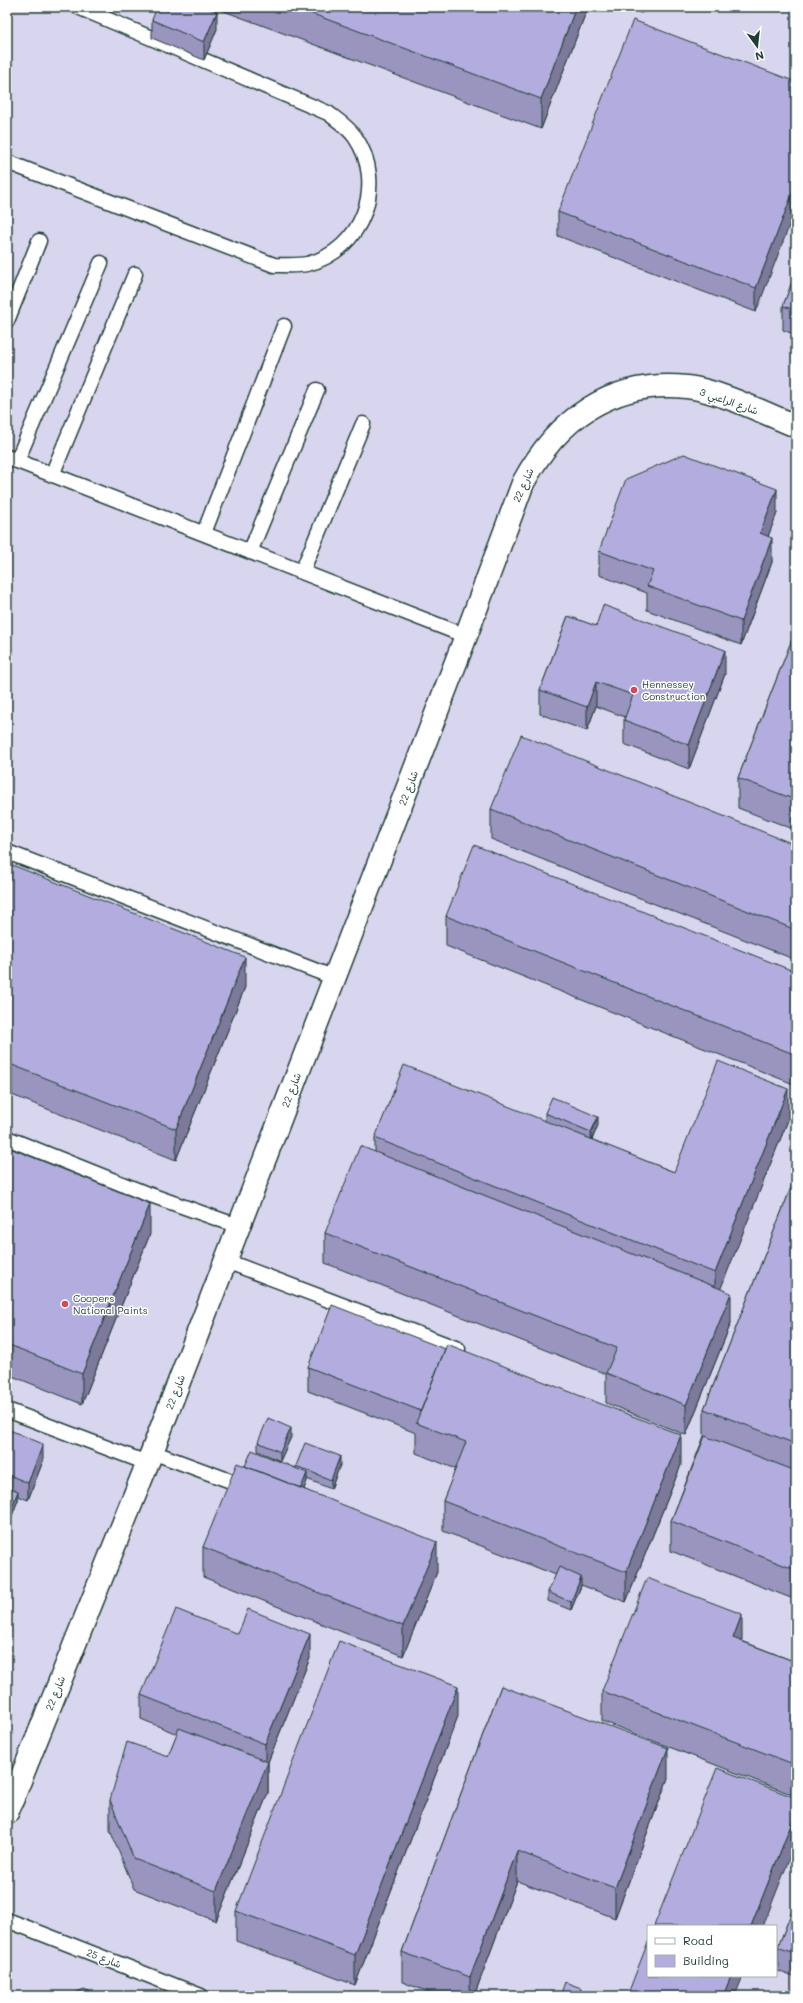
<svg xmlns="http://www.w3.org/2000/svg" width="803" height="2003" viewBox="0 0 803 2003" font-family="Mali,'Playpen Sans Arabic',sans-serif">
<rect width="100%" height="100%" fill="#e8e6f5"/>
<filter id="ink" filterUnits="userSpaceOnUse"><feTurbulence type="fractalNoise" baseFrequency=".025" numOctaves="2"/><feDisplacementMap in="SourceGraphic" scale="8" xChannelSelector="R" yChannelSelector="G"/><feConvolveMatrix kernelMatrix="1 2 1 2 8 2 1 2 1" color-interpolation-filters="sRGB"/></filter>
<g filter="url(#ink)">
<path fill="#d8d5ee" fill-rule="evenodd" d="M7,7H796V1996H7ZM648,1926H776V1976H648Z"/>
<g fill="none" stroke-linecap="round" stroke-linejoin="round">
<g stroke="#1f3d34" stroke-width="17">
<path id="service" d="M7,162L274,265C285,265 296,266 307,264C363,251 387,183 355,137C348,127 337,120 328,113L78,7
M7,321L39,241
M7,457L466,636
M17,461L101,263
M52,475L135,274
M204,533L284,326
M250,552L317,390
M302,572L363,424
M7,852L335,978
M7,1138L142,1192L238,1226
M226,1261L458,1349
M7,1410L147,1463
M152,1452L247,1487
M7,1920L201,1996"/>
</g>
<g stroke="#1f3d34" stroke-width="25">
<path id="minor" d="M7,1813L152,1452L466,636L523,483C557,419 612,379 687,387C720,391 764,413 796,426"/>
</g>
<use href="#service" stroke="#fff" stroke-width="14"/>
<use href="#minor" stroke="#fff" stroke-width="22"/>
</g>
<path fill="#9995bf" stroke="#1f3d34" d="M213,7H588L541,129Z
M638,7H657L640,13Z
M152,20L217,29L204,60L152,38Z
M796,82L756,312L558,236V212Z
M796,271V335L783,330V306Z
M777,513L768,536L772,562L741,645L647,610V593L599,575V551Z
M568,616L725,674L689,769L624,744V720L625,717L596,706L587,731L540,714V690Z
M796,629V830L738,808V778Z
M491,809L796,845V960L491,839Z
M7,863L245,987L176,1160L7,1093Z
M446,916L796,972V1085L446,946Z
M545,1113L598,1125L592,1140L674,1172L788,1120L720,1289L731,1323L686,1435L606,1403V1374L325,1263V1233L375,1152V1138L545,1121Z
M7,1147L150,1234L82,1404L7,1374Z
M796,1175V1600L671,1551V1521L704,1436V1409Z
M308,1367L681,1465L626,1602L581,1585V1586L571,1610L548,1601V1592L556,1575L443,1531V1501L456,1469L416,1453V1433L308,1391Z
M7,1429L43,1461L28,1500L18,1496V1500L8,1526L7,1525Z
M291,1437L280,1461L258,1451V1442Z
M340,1465L331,1489L307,1479V1481L304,1489L437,1572L403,1656L203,1577V1547L245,1466L296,1468V1466Z
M238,1634L310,1658L268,1762V1793L216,1921L134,1889L110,1830V1800L168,1756L177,1734L141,1719V1695Z
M742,1641L796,1662V1796L602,1721V1691Z
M501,1686L668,1778L615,1918L517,1881L474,1996H440L402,1982V1952Z
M458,1716L355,1985L236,1941V1911Z
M796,1901V1978L778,1971V1947Z"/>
<path fill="#7d799b" stroke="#1f3d34" d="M576,7H588L541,129V99Z
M640,7H657L640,13Z
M217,12V29L204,60V42Z
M796,184V208L756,312V288Z
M777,489V513L760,558V533Z
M772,538V562L741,645V621Z
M725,650V674L689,769V745Z
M596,682V706L587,731V707Z
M245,957V987L176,1160V1129Z
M788,1089V1120L715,1303V1273Z
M598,1117V1125L591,1141V1132Z
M150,1204V1234L82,1404V1374Z
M731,1293V1323L686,1435V1405Z
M291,1428V1437L280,1461V1452Z
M681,1435V1465L626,1602V1572Z
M43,1444V1461L28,1500V1483Z
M340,1456V1465L331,1489V1480Z
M307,1473V1481L300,1498V1489Z
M18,1491V1500L8,1526V1517Z
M437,1542V1572L403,1656V1626Z
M581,1577V1586L571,1610V1602Z
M742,1614V1645L733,1638Z
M310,1634V1658L268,1762V1793L216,1921V1891L265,1768V1744Z
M458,1686V1716L355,1985V1955Z
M668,1748V1778L615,1918V1888Z
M796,1812V1842L763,1926H751Z
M517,1851V1881L474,1996H470V1977Z
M731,1976H743L735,1996H723Z
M581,1988V1996H579Z"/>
<path fill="#b2adde" stroke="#1f3d34" d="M157,7H206L217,12L204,42L152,20Z
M294,7H576L541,99Z
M633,20L796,82V184L756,288L558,212Z
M796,271V310L783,306Z
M684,454L777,489L760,533L772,538L741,621L647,586L653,571L599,551L626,479Z
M603,605L725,650L689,745L624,720L633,695L596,682L587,707L540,690L568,616L596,626Z
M796,629V800L738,778Z
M521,735L796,845V930L491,809Z
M474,845L796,972V1055L446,916Z
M7,863L245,957L176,1129L7,1063Z
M718,1061L788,1089L715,1273L375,1138L404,1065L674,1172Z
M552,1097L598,1117L591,1132L545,1113Z
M360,1146L731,1293L686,1405L606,1373L617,1348L325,1233Z
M7,1147L150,1204L82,1374L7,1344Z
M796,1175V1444L704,1409Z
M332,1305L445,1349L421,1411L308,1367Z
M447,1344L681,1435L626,1572L443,1501L466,1442L416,1423Z
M268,1418L291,1428L280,1452L258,1442Z
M7,1429L43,1444L28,1483L7,1474Z
M705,1436L796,1471V1570L671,1521Z
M305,1443L340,1456L331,1480L296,1466Z
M252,1450L307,1473L301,1488L245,1466Z
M237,1463L437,1542L403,1626L203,1547Z
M7,1487L18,1491L8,1517L7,1516Z
M559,1567L581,1577L571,1602L548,1592Z
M647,1578L742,1614L733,1638L796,1662V1765L602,1691Z
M176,1609L238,1634L248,1609L310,1634L265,1744L141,1695Z
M339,1641L458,1686L355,1955L236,1911Z
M501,1686L668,1748L615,1888L517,1851L470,1977L402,1952Z
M179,1728L268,1762L216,1891L134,1859L110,1800L127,1742L168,1756Z
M717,1768L796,1798V1812L751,1926H654Z
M796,1901V1954L778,1947Z
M648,1942V1976H731L723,1996H627Z
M565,1982L581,1988L579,1996H560Z
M84,1989L100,1996H68Z"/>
</g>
<g fill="#d1495b" stroke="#fff" stroke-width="1.5">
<circle cx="634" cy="690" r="4"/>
<circle cx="65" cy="1304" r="4"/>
</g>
<g text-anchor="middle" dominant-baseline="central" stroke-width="3" stroke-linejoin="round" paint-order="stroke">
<g font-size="10" fill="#1f3d34" stroke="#fff">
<text transform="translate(729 401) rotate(19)">شارع الراعبي 3</text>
<text transform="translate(523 485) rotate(-66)">شارع 22</text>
<text transform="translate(408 788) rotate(-69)">شارع 22</text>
<text transform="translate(291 1090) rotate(-69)">شارع 22</text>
<text transform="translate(175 1392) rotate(-69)">شارع 22</text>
<text transform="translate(55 1693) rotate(-68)">شارع 22</text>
<text transform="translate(104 1958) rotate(21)">شارع 25</text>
</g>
<g font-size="10" fill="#1f3d34" stroke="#fff" text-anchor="start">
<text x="642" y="684">Hennessey<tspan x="642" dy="12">Construction</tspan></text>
<text x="73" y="1298">Coopers<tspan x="73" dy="12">National Paints</tspan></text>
</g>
</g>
<rect width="803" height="2003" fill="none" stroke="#fff" stroke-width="24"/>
<rect x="12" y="12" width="779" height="1979" fill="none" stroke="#1f3d34" stroke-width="1.5" filter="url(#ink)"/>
<rect x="647" y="1925" width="130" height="52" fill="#ffffff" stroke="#a5b1ae"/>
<rect x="655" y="1938" width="20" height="6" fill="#ffffff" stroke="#a5b1ae"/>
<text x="683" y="1945" font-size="12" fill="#1f3d34">Road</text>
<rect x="655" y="1955" width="20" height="12" fill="#b2adde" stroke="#a5b1ae"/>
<text x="683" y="1965" font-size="12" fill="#1f3d34">Building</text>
<g transform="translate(757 46) rotate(165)" stroke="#ffffff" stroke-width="3" paint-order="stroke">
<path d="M0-3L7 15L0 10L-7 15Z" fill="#1f3d34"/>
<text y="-6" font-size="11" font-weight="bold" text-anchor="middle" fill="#1f3d34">N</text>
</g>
</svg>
